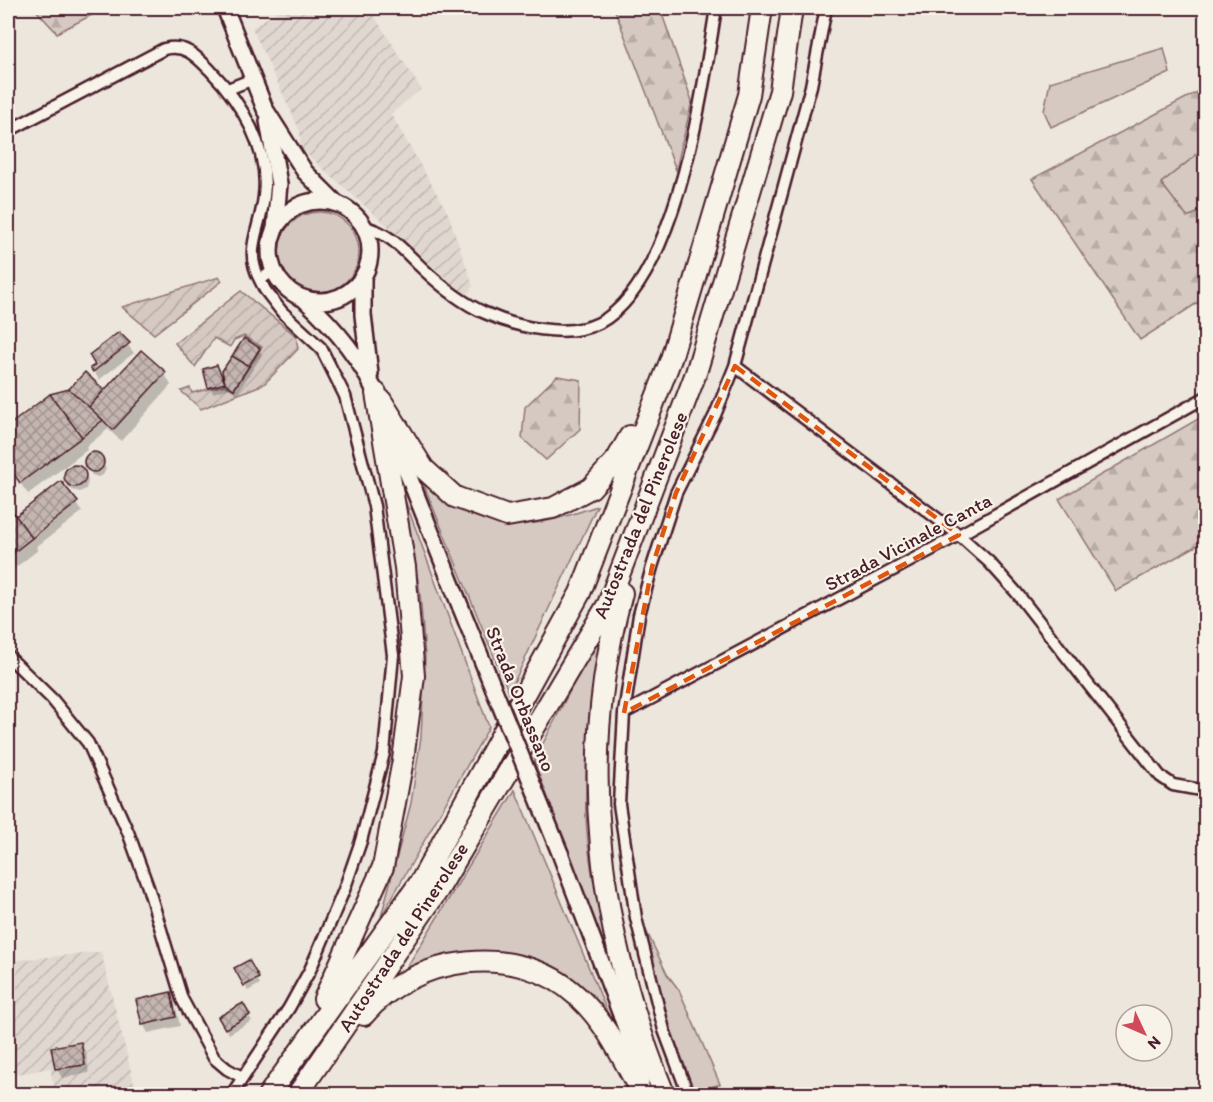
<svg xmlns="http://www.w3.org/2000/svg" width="1213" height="1102" viewBox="0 0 1213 1102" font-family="Itim,sans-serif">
<defs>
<pattern id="industrial-furrows" width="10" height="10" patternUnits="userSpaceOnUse" patternTransform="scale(1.5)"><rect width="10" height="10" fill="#e0d7d0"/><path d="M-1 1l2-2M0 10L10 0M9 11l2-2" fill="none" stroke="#c2b8b3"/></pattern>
<pattern id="forest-firs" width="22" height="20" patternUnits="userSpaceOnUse" patternTransform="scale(1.5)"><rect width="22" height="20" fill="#d5c9c2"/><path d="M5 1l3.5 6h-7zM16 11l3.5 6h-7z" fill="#b8aca7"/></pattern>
<pattern id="garden-furrows" width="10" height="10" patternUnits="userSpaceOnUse" patternTransform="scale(1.5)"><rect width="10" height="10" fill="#d5c9c2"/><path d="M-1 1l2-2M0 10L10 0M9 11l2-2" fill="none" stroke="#b8aca7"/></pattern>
<pattern id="building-cross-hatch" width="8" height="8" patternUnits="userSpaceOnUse" patternTransform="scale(1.5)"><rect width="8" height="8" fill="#c4b5b0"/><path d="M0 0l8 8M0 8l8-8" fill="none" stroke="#a1938f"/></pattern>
</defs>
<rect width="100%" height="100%" fill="#ece6dd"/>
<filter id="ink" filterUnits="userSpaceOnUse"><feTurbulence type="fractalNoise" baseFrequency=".0167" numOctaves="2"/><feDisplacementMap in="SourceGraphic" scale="12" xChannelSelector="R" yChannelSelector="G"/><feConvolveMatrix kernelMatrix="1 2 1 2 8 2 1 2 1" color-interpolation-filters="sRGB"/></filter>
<g filter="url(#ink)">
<path fill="url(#industrial-furrows)" d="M282,8H369L421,89L391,114L448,213L473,286L466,296L301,149L300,131L252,28Z
M101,952L136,1091L120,1094H56L50,1068L8,1076V961Z"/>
<path fill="#d5c9c2" stroke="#907476" stroke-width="1.5" d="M1164,48L1170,73L1051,127L1044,111L1050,82Z
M1205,148V210L1187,217L1161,183Z
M279 252a40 40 0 1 1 80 0a40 40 0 1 1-80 0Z
M421,478C433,488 444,501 457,508C507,536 547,523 597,506L509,693Z
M405,500L489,727L381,917L411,803L421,737L425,656L420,593Z
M597,638H601C592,697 584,757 586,816C588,863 599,910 608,956L534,761Z
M515,790L611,1021L598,1006L536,964L404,972Z
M644,926L667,974L679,990L720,1084L694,1093C672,1039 652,985 644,926Z"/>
<path fill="url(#forest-firs)" stroke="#907476" stroke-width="1.5" d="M34,8H105L57,33Z
M614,8H660L692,101L676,170Z
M1205,88V148L1161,183L1187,217L1205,210V298L1140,340L1032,179Z
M557,376L581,380L580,429L546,460L522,438L525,407Z
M1205,415V541L1116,591L1059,499Z"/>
<path fill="url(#garden-furrows)" stroke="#907476" stroke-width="1.5" d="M219,277L222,281L154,334L122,307Z
M241,291L296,336L298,349L264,384L201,409L181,391L190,388L192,393L225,385L234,390L262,347L244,336L234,340L230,347L214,338L195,367L175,343Z"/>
<path fill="#0003" d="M119,334L134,353L99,380L92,368Z
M244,340L259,349L262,355L237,394L230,388L213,393L205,370L217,366L222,373Z
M164,373L171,385L121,441L108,429L86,447L87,450L28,494L8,466V428L51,396L70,391L85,374L104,392Z
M93,454L99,456L106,469L103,475L98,477L92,475L85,463L87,457Z
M73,466L81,468L88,481L86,489L80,492L72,490L65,477L67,470Z
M61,483L82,512L36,547L38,550L15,568L8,558V508L15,518Z
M248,962L260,984L248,991L236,969Z
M170,994L175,1003L180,1026L148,1033L143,1024Z
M242,1005L252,1021L229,1034L220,1018Z
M81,1044L86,1052L89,1073L62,1078L57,1069L53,1048Z"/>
<path fill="url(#building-cross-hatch)" stroke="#4a1f2b" stroke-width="1.5" d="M119,332L130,343L93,372L90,368L95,365L89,355Z
M244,338L260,348L249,366L232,356Z
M141,350L166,372L113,430L89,407Z
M232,356L249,366L234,389L225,383L222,371Z
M217,365L225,383L208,388L203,369Z
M85,372L104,390L89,407L69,389Z
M69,389L103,420L82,437L50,394Z
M50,394L82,437L20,483L8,466V426Z
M84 462a10 10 0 1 1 20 0a10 10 0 1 1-20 0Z
M64 476a11 11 0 1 1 22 0a11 11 0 1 1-22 0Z
M61,481L78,502L32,538L16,516Z
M8,505L32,538L8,557Z
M249,960L259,978L244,986L234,968Z
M171,992L176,1017L142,1025L136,1000Z
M243,1003L250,1015L225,1029L218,1017Z
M81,1042L85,1065L55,1069L51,1047Z"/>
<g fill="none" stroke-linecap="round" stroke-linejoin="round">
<g stroke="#4a1f2b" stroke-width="15">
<path id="street" d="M228,89L253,79
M8,131L164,49C185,44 195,55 210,70C241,102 270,149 264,196C261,228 243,250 260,280
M365,227C390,233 404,251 422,268C440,285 462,303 485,313C516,327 567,339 599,323C677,282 703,88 716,8
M735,366L959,535L989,562L1016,592L1160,776L1173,785L1206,791
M8,656L52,699L88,743L128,832L148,887L182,999L214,1058L227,1069L242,1077
M624,713L959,535L1206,397
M232,1094L289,1008L310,970L344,890L361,841L384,753L393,655L374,506L345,396L321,348L282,312L265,290L260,280L274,270
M688,1094L664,1030L636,918L619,804L624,713L639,615L652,567L676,493L715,415L735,366L811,86L826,8"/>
</g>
<g stroke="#4a1f2b" stroke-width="20">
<path id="secondary" d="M225,8L265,109L305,172L337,204
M268,121L279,184L275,229
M270 251a50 50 0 1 1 100 0a50 50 0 1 1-100 0Z
M363,277V315L370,374
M304,299C336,329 363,360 379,401
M388,424L461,608
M560,853L629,1036L641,1082"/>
</g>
<g stroke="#4a1f2b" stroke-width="24">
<path id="highway" d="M381,400L424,469L455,497L507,516L553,508L591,488L617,459L630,436
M622,593C576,761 598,931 663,1091
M324,999L383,867L403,760L414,676L405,567L376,393
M364,1015C413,955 518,941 577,996C607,1023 623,1060 642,1094
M269,1094L421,881L580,593L671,359L749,95L762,8
M298,1094L438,890L608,604L696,373L780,91L792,8"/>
</g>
<use href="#street" stroke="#f7f3e8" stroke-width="10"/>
<use href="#secondary" stroke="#f7f3e8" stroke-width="15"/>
<use href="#highway" stroke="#f7f3e8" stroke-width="20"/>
<g stroke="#4a1f2b" stroke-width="20" stroke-linecap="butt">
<path id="secondary-bridge" d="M461,608L560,853"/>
</g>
<use href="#secondary-bridge" stroke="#f7f3e8" stroke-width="15"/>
</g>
</g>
<path fill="none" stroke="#e0560e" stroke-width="4.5" stroke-dasharray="12 8" stroke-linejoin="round" d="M735,366L959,535L624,713L652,567L676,493Z"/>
<g text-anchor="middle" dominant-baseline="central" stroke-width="4.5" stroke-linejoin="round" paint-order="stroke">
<g font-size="20" fill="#4a1f2b" stroke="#f7f3e8">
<text transform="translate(640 515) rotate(-68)">Autostrada del Pinerolese</text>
<text transform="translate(908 542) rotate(-28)">Strada Vicinale Canta</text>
<text transform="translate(521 699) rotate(68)">Strada Orbassano</text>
<text transform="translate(403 937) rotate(-57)">Autostrada del Pinerolese</text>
</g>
</g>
<rect width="1213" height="1102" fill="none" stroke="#f7f3e8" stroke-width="30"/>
<rect x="15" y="15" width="1183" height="1072" fill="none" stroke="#4a1f2b" stroke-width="2" filter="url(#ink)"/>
<g transform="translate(1144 1033) rotate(134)"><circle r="28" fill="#f7f3e8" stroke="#b29e9c" stroke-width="1.5"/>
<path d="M0-4.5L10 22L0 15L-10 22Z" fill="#d1495b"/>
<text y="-9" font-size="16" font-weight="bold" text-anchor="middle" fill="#4a1f2b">N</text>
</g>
</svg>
